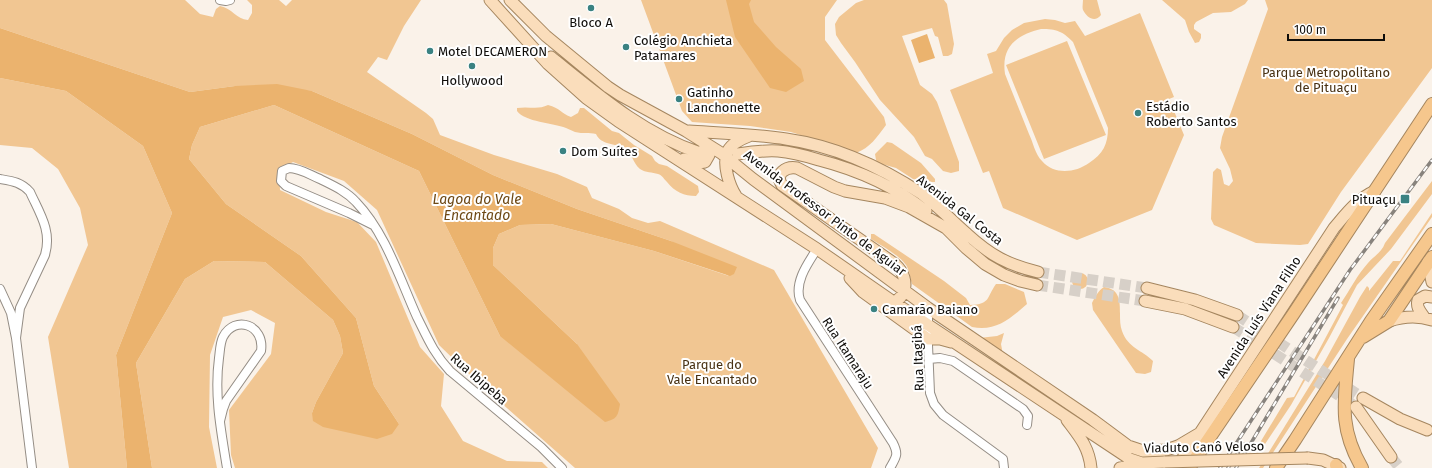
<svg xmlns="http://www.w3.org/2000/svg" width="1432" height="468" viewBox="0 0 1432 468" font-family="'Fira Sans',sans-serif">
<rect width="100%" height="100%" fill="#faf2e9"/>
<path fill="#f1c692" fill-rule="evenodd" d="M0,0H185L200,14L213,17L216,9L220,6C232,8 236,19 248,20L252,13V5L247,0H279L286,6L292,0H421L404,26L387,60L378,57L367,72L426,113L433,119L440,135L494,155L557,174L587,187L592,198L619,209L632,218L648,223L660,221L774,270L878,448L871,468H575L473,378L439,345L377,210L344,181L293,162L279,170L280,190L326,212L357,222L376,242L420,347L444,374L441,406L463,441L507,461L542,462L548,468H235L231,455L229,410L271,354L275,323L251,310L223,317L210,355L209,427L217,468H152L136,363L185,279L214,261L265,262L333,320L340,336L343,353L316,402L312,413L399,424L374,386L356,318L301,256L226,204L189,159L192,145L200,127L274,105L419,171L500,336L577,344L493,265V248L499,234L520,225L551,224L654,251L729,276L671,241L577,209L493,175L412,134L312,91L235,86L190,92L0,28Z
M641,0H837L825,17V40L884,117L886,125C877,137 870,148 856,153L791,132L750,126L692,122L682,111Z
M864,0H944L947,4L954,44L952,54L948,56H943L938,37L935,36L932,28L902,36L920,85L932,94L937,102L959,162V171L951,173L943,171L932,159L925,156L914,137L880,100L855,62L841,43L836,35L835,24L839,17L856,3Z
M1083,0H1097L1101,15C1095,23 1087,18 1083,10C1082,7 1083,3 1083,0Z
M1162,0H1248L1245,4L1231,12L1213,13L1196,22L1194,25V29L1201,34V38L1199,42L1195,43L1189,32L1185,20Z
M1265,0H1432V68L1341,192L1308,244L1300,245L1256,243L1214,225L1211,219L1213,172L1217,168L1221,170L1224,184L1229,186L1233,181L1230,169L1220,148L1222,137L1268,9Z
M1140,13L1174,97L1169,99L1184,135L1152,210L1077,240L1003,208L989,171L983,173L950,90L993,73L987,54L996,51L1004,38L1012,30L1024,23L1045,19L1055,20L1065,23L1075,21L1085,36ZM1041,29C1057,29 1062,31 1073,42L1108,128C1108,144 1103,154 1089,163C1075,173 1054,175 1042,161C1035,154 1033,142 1029,134C1021,114 1013,94 1005,74C1001,47 1016,35 1041,29Z
M1067,41L1106,135L1044,159L1006,65Z
M0,78L66,91L143,146L172,213L116,355L127,468H69L48,337L88,245L80,208L58,169L32,148L0,145Z
M548,105C560,108 562,114 571,117L578,113L580,108H584L612,131L619,133L634,145L652,156L655,161L659,164L667,166L698,186L699,192L696,196C684,196 675,192 667,182C664,179 662,175 658,174C652,172 646,173 640,169C632,162 634,155 623,148C614,143 601,145 596,134C589,132 583,134 575,132C572,131 569,129 566,128C553,123 525,122 517,111V108C529,106 538,110 548,105Z
M887,142L892,143L921,163L935,179V182H930L924,178L918,180L913,179L896,168L878,163L876,160L875,154Z
M1432,181V194L1391,249L1357,285L1329,338L1291,405L1261,450L1258,446L1287,398L1294,397L1343,305L1341,303C1350,290 1357,275 1368,263C1374,256 1382,252 1385,243Z
M1432,213V217L1347,339L1263,468H1259L1325,361L1360,297L1367,286L1369,288V291L1393,261H1400Z
M871,234H874L944,281L966,298L970,305C991,304 986,298 996,284H1005L1024,292L1027,304C1010,319 995,332 972,327L912,284C910,279 910,274 908,269C905,258 880,245 871,239Z
M1072 281a8 8 0 1 1 16 0a8 8 0 1 1-16 0Z
M1104,287C1128,290 1116,316 1122,331C1128,348 1142,350 1153,361L1151,372L1145,374L1136,373L1093,310L1092,303C1095,297 1098,291 1104,287Z
M1004,333L1001,344L1003,355L979,338L997,336Z"/>
<path fill="#ebb36e" d="M726,0H751L749,4L754,22L776,47L801,69L804,81L786,92L770,88L735,37Z
M0,28L190,92L235,86L277,84L312,91L412,134L493,175L577,209L671,241L737,267L734,274L730,276L654,251L551,224L520,225L499,234L493,248V265L577,344L620,404C618,416 617,419 605,422L500,336L419,171L274,105L200,127L192,145L189,159L226,204L301,256L356,318L374,386L399,424L392,434L377,439L323,427L313,421L312,413L316,402L343,353L340,336L333,320L265,262L214,261L185,279L136,363L152,468H127L116,355L172,213L143,146L66,91L0,78Z
M927,34L935,58L919,63L911,40Z"/>
<g fill="none" stroke-linecap="round" stroke-linejoin="round">
<path stroke="#d7d0c8" stroke-width="11" stroke-dasharray="11 5.5" stroke-linecap="butt" d="M1038,272L1147,288
M1037,285L1145,301
M1237,315L1363,398
M1233,327L1352,404
M1391,457L1400,468"/>
<g stroke="#948d85" stroke-width="10">
<path id="minor" d="M220,0L226,1L230,0
M0,179C12,181 21,182 30,192C40,214 52,231 45,255L20,308L16,338
M373,225L349,213L286,186L281,181L282,171L289,168C300,168 310,175 320,179C332,185 346,191 356,202C385,232 400,279 417,317C427,337 434,354 450,371L541,447L562,468
M817,249C808,263 794,282 800,300L893,443C899,455 896,457 890,468
M0,289L11,313L16,338L32,468
M928,308V345L930,393L934,404L943,415L1003,459L1004,468
M929,359L940,358L953,361L1023,409L1028,416L1027,425
M220,421L223,409L226,401L261,351C265,325 235,314 223,337C220,343 220,351 219,358C214,395 221,431 227,468"/>
</g>
<g stroke="#a5865f" stroke-width="13">
<path id="major" d="M490,0L548,64L586,98L618,121L817,249L895,303L1118,451L1130,459L1142,463L1165,462
M510,0L546,36L608,87L620,95L686,131L721,153L753,179L928,308L1093,420L1128,446L1143,451L1166,450L1178,446L1200,433
M551,57C597,94 643,134 700,153
M689,131C721,133 754,134 786,139C835,146 881,167 922,194C938,206 952,221 967,234C990,255 1008,265 1038,272
M738,154C751,152 764,150 778,151C792,152 806,156 819,160C858,170 894,186 926,211
M684,159L698,163L705,162L709,155L703,141
M736,196C729,185 723,166 727,153C730,144 741,139 749,136
M1428,262L1432,282
M850,278L863,292L928,339H940L951,342
M1147,288L1195,300L1237,315
M1145,301L1185,309L1233,327
M879,304C906,307 913,280 895,264L782,185C774,174 786,166 797,168L834,187L845,191L885,198L909,207L946,228L966,248L985,264L1004,275L1020,281L1037,285
M1424,317C1420,311 1416,307 1418,300L1425,296L1432,297
M1389,321C1404,316 1417,315 1432,320
M1363,398L1400,419L1427,430
M1356,407L1391,457
M1067,420C1079,436 1089,447 1091,468
M1308,458L1323,460L1340,468
M1120,468L1141,464
M1176,468L1200,433L1334,228C1346,214 1357,199 1375,191"/>
</g>
<g stroke="#a5865f" stroke-width="14">
<path id="highway" d="M1363,337L1389,321L1432,257
M1348,359C1344,403 1339,428 1362,468
M1336,465L1337,468
M1189,468L1294,313L1432,104
M1276,468L1295,440L1371,321L1432,234"/>
</g>
<use href="#minor" stroke="#fff" stroke-width="8"/>
<use href="#major" stroke="#faddbb" stroke-width="11"/>
<use href="#highway" stroke="#f6c78d" stroke-width="12"/>
<g stroke="#88837d" stroke-width="3.5">
<path id="rail" d="M1220,468L1350,270L1432,160
M1228,468L1244,444
M1236,468L1338,298"/>
</g>
<use href="#rail" stroke="#fff" stroke-width="2" stroke-dasharray="6" stroke-linecap="butt"/>
<g stroke="#a5865f" stroke-width="13" stroke-linecap="butt">
<path id="major-bridge" d="M1165,462L1308,458"/>
</g>
<use href="#major-bridge" stroke="#faddbb" stroke-width="11"/>
</g>
<g fill="#3a8282" stroke="#fff" stroke-width="1.5">
<circle cx="591" cy="8" r="4"/>
<circle cx="626" cy="47" r="4"/>
<circle cx="430" cy="51" r="4"/>
<circle cx="472" cy="66" r="4"/>
<circle cx="679" cy="99" r="4"/>
<circle cx="1138" cy="113" r="4"/>
<circle cx="563" cy="151" r="4"/>
<rect x="1400" y="194" width="10" height="10" rx="2"/>
<circle cx="874" cy="309" r="4"/>
</g>
<g text-anchor="middle" dominant-baseline="central" stroke-width="4" stroke-linejoin="round" paint-order="stroke">
<g font-size="13" fill="#0f0d0a" stroke="#fff" text-anchor="start">
<text x="591" y="22" text-anchor="middle">Bloco A</text>
<text x="634" y="40">Colégio Anchieta<tspan x="634" dy="15">Patamares</tspan></text>
<text x="438" y="51">Motel DECAMERON</text>
<text x="472" y="80" text-anchor="middle">Hollywood</text>
<text x="687" y="92">Gatinho<tspan x="687" dy="15">Lanchonette</tspan></text>
<text x="1146" y="106">Estádio<tspan x="1146" dy="15">Roberto Santos</tspan></text>
<text x="571" y="151">Dom Suítes</text>
<text x="1396" y="199" text-anchor="end">Pituaçu</text>
<text x="882" y="309">Camarão Baiano</text>
</g>
<g font-size="13" fill="#483113" stroke="#fff">
<text x="1326" y="72">Parque Metropolitano<tspan x="1326" dy="15">de Pituaçu</tspan></text>
<text x="712" y="364">Parque do<tspan x="712" dy="15">Vale Encantado</tspan></text>
</g>
<g font-size="13" fill="#0f0d0a" stroke="#fff">
<text transform="translate(960 210) rotate(38)">Avenida Gal Costa</text>
<text transform="translate(825 213) rotate(37)">Avenida Professor Pinto de Aguiar</text>
<text transform="translate(1259 317) rotate(-57)">Avenida Luís Viana Filho</text>
<text transform="translate(848 353) rotate(57)">Rua Itamaraju</text>
<text transform="translate(918 358) rotate(-92)">Rua Itagibá</text>
<text transform="translate(479 379) rotate(41)">Rua Ibipeba</text>
<text transform="translate(1204 447) rotate(-1)">Viaduto Canô Veloso</text>
</g>
<g font-size="14" font-style="italic" fill="#6d4814" stroke="#fff">
<text x="477" y="199">Lagoa do Vale<tspan x="477" dy="16">Encantado</tspan></text>
</g>
</g>
<path d="M1288 34v6h96v-6" fill="none" stroke="#0f0d0a" stroke-width="2"/>
<text x="1294" y="34" font-size="12" fill="#0f0d0a" stroke="#ffffff" stroke-width="3" paint-order="stroke">100 m</text>
</svg>
